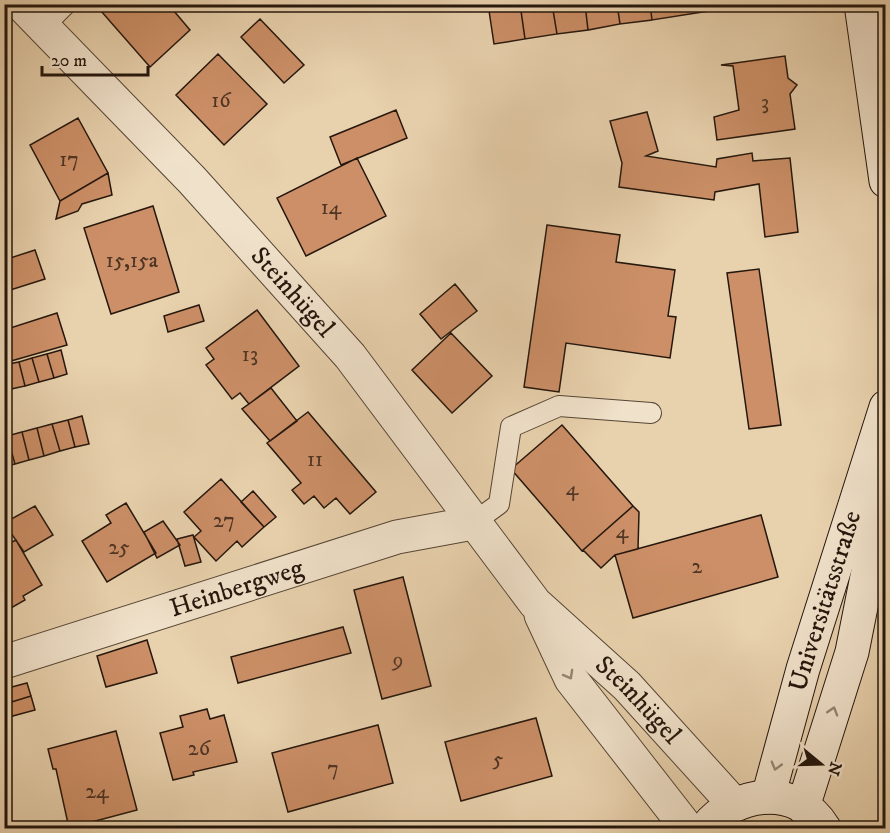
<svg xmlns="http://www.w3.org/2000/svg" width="890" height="833" viewBox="0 0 890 833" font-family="'IM FELL DW Pica',serif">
<rect width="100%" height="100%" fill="#e8d1ad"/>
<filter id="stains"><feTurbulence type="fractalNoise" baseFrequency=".00333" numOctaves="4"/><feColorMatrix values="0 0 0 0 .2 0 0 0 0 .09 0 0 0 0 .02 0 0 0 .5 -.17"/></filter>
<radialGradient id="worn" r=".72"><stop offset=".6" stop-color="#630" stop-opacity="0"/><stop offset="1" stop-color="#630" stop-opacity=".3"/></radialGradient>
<path fill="#cc8f67" stroke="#25170d" stroke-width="1.5" d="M108,4H168L190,30L150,67L101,11Z
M488,4H520L525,39L494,44Z
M520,4H552L557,34L525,39Z
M552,4H585L588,30L557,34Z
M585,4H617L620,24L588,30Z
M617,4H650L652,20L620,24Z
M650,4H730L728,8L652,20Z
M260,19L304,65L284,83L241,37Z
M218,54L267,104L224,145L176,95Z
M785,56L788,78L797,85L790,94L795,129L717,140L714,117L739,110L733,66L721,65Z
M396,110L407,138L341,165L330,137Z
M647,112L658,151L646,156L716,167L717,159L752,153L753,161L790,158L798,232L765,237L759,184L715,192L714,200L619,187L622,163L610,121Z
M78,118L108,173L60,201L30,145Z
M357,158L386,216L306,256L277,198Z
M108,173L112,195L82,204L78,211L56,219L60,201Z
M153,206L179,292L111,314L84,228Z
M547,225L620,235L616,262L675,270L668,316L676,317L670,358L566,343L559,392L524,387Z
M35,250L45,279L4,292V260Z
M759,269L781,425L749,429L727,273Z
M455,284L477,311L441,339L420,314Z
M199,305L204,321L168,332L164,316Z
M257,310L299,366L249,404L240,393L232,399L206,365L214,359L206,348Z
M57,313L67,345L11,361L4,340V330Z
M451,333L492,376L452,413L412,370Z
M61,350L67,374L54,378L47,354Z
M47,354L54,378L39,382L32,358Z
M32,358L39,382L25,386L19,362Z
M19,362L25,386L11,389L4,365Z
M271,388L297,421L270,441L242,409Z
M308,412L376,492L350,514L336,498L324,508L314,496L304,504L292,490L301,483L267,443Z
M82,416L89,444L75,447L68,420Z
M68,420L75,447L60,451L52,424Z
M52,424L60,451L44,456L37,428Z
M562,425L633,506L582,551L511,469Z
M37,428L44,456L29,460L22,432Z
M22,432L29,460L15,464L7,436Z
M7,436L15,464L4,467V437Z
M221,479L264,527L242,547L237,541L216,561L194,537L201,531L184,512Z
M253,491L276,517L264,527L241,502Z
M126,503L156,553L107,582L82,541L111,523L106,515Z
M35,506L53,535L24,552L4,523Z
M633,506L639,512L638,549L615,555L601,568L583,550Z
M761,515L778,577L633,618L615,555Z
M163,521L180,545L157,558L144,532Z
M193,535L201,562L185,566L177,539Z
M16,540L42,585L23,596L25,600L11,608L9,604L4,607V546Z
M403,577L431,686L382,699L354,590Z
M343,627L351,653L238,683L231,657Z
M147,640L157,673L106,687L97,656Z
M27,683L31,696L5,704L4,689Z
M31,696L35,710L9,717L5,704Z
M207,709L210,719L224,715L237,762L193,772L194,775L173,780L160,733L183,727L180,716Z
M536,718L552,776L461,801L445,742Z
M378,725L393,783L288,812L272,753Z
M116,731L137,810L69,828L56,769H53L48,749Z"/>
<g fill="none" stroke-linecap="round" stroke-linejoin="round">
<g stroke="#564635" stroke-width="22">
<path id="lane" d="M43,27L66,4
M473,523L499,504L511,427L559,406L651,413"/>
</g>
<g stroke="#564635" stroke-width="35">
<g id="street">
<path id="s1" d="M21,4L192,180L350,356L535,603L627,686L734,804"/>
<path d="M541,615L571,679L687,828"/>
<path id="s2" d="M4,662L397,537L473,523"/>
</g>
</g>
<g stroke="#25170d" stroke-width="35">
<g id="secondary">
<path d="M861,4L886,181"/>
<path id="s3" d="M768,797L803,669L886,407"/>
<path d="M803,807L852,652L886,481"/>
<path d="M706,828C735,791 797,783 824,828"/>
</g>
</g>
<use href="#lane" stroke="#f0e1ca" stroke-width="20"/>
<use href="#street" stroke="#f0e1ca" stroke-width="33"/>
<use href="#secondary" stroke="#f0e1ca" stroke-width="33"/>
</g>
<defs><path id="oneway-chevron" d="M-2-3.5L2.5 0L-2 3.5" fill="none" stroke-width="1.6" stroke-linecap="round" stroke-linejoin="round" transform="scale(1.5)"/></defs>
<g stroke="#958675">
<use href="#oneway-chevron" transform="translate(569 675) rotate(61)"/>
<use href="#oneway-chevron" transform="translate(833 711) rotate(-73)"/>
<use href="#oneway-chevron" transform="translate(776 766) rotate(106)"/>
</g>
<g text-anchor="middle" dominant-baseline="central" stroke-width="5" stroke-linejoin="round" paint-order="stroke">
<g font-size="22" fill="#4f3524">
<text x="221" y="100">16</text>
<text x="765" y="102">3</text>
<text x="69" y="159">17</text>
<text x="331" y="207">14</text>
<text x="132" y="260">15,15a</text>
<text x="250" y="354">13</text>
<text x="315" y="459">11</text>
<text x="572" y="488">4</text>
<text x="224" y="520">27</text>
<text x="622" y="531">4</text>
<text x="119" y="547">25</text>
<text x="697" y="566">2</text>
<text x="398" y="660">9</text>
<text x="199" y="748">26</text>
<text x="498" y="759">5</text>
<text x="333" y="768">7</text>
<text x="97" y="791">24</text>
</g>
<g font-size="26" fill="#25170d" stroke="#f0e1ca">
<text stroke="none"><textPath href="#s1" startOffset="396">Steinhügel</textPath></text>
<text stroke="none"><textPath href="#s2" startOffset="244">Heinbergweg</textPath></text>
<text stroke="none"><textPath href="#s3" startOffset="204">Universitätsstraße</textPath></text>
<text stroke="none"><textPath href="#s1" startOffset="932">Steinhügel</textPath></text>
</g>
</g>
<rect width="890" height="833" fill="none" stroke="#e8d1ad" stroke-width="24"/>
<rect x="6" y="6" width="878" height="821" fill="none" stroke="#25170d" stroke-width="3"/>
<rect x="12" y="12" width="866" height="809" fill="none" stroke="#25170d" stroke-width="1.5"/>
<g transform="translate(821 764) rotate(109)" stroke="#f0e1ca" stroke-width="4.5" paint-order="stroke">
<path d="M0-4.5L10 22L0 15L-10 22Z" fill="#25170d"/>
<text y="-9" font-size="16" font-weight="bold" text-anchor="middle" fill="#25170d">N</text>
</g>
<path d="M42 66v9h106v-9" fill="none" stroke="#25170d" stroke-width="3"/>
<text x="51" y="66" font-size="18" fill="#25170d" stroke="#f0e1ca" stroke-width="4.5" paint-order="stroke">20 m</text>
<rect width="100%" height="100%" filter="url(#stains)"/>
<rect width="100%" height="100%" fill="url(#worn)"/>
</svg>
